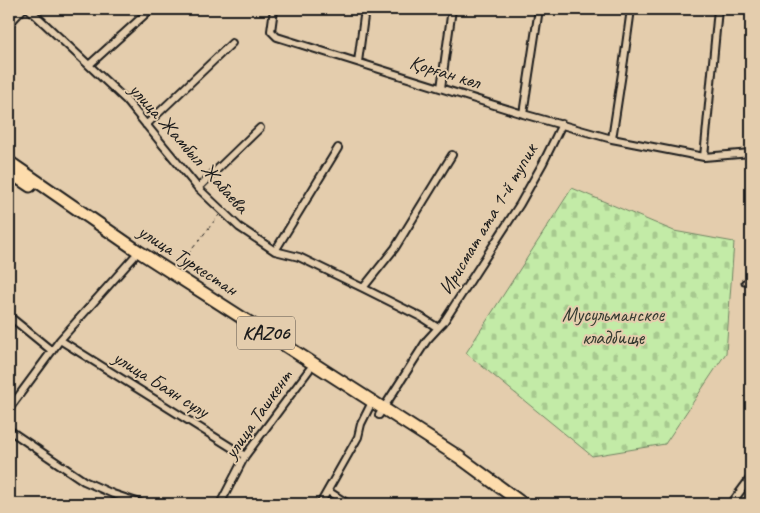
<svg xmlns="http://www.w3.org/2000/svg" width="760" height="513" viewBox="0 0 760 513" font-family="Caveat,sans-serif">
<defs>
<pattern id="cemetery-stones" width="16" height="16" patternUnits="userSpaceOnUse" patternTransform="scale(1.25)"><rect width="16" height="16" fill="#c3eba7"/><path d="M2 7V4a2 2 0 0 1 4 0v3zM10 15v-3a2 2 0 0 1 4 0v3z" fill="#a7c98f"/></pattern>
</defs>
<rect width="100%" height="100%" fill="#e4cdad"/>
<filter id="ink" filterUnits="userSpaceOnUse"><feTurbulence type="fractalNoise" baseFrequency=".02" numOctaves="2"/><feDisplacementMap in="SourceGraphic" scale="10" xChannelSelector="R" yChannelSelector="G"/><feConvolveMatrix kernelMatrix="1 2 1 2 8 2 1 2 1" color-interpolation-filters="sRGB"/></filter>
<g filter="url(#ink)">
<path fill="url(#cemetery-stones)" stroke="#708462" d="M572,188L674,231L734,242L726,353L665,444L592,456L466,353Z"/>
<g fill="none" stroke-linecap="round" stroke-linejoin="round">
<g stroke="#1c1c1c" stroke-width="7">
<path id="lane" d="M744,282H751"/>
</g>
<g stroke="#1c1c1c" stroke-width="10">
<path id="street" d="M29,9L126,100L198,188L239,227L275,251L299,257L363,288L421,317L438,328L427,340L379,415
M274,9L271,31L277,37L523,114L612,139L704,157L751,153
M9,24L23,9
M358,62L365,9
M89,65L151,9
M441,88L452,9
M523,114L539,9
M146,125L232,43
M612,139L624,60L631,9
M704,157L718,9
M198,188L260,128
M275,251L338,148
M363,288L395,248L452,155
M9,316L52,351
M438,328L443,323L520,204L543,163L562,124
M60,340L245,456
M9,409L60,340L134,257
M9,430L84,481L113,494L143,504
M328,491L348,504
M220,504L245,456L309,370
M320,504L358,437L361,424L372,402
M731,504L751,477"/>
</g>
<g stroke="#1c1c1c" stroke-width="15">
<path id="highway" d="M9,162L138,251L459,457L523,504
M9,172L30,186"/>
</g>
<path stroke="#1c1c1c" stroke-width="1" stroke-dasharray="4 4" stroke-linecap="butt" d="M178,267L219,215"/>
<use href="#lane" stroke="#e4cdad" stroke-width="3"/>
<use href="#street" stroke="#e4cdad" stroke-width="6"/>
<use href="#highway" stroke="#fddcac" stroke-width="11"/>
</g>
</g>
<g text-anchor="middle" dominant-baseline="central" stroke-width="4" stroke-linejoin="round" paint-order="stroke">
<rect fill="#e4cdad" stroke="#585148" stroke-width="1" x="237" y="316.5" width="58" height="33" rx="4"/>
<g font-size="19" font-weight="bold" fill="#1c1c1c">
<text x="266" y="333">KАZ06</text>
</g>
<g font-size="20" fill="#1c1c1c" stroke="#e4cdad">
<text transform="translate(445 72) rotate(17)">Қорған көл</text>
<text transform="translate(189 148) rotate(48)">улица Жамбыл Жабаева</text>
<text transform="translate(488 219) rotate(-59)">Ирисмат ата 1-й тупик</text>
<text transform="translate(188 260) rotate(33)">улица Туркестан</text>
<text transform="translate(161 384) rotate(32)">улица Баян сулу</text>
<text transform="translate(258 414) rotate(-55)">улица Ташкент</text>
</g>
<g font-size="20" fill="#353b31" stroke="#e4cdad">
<text x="613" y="314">Мусульманское<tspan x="613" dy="23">кладбище</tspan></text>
</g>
</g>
<rect width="760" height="513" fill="none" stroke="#e4cdad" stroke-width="30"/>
<rect x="15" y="15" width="730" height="483" fill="none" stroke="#1c1c1c" stroke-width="2" filter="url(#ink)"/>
</svg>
